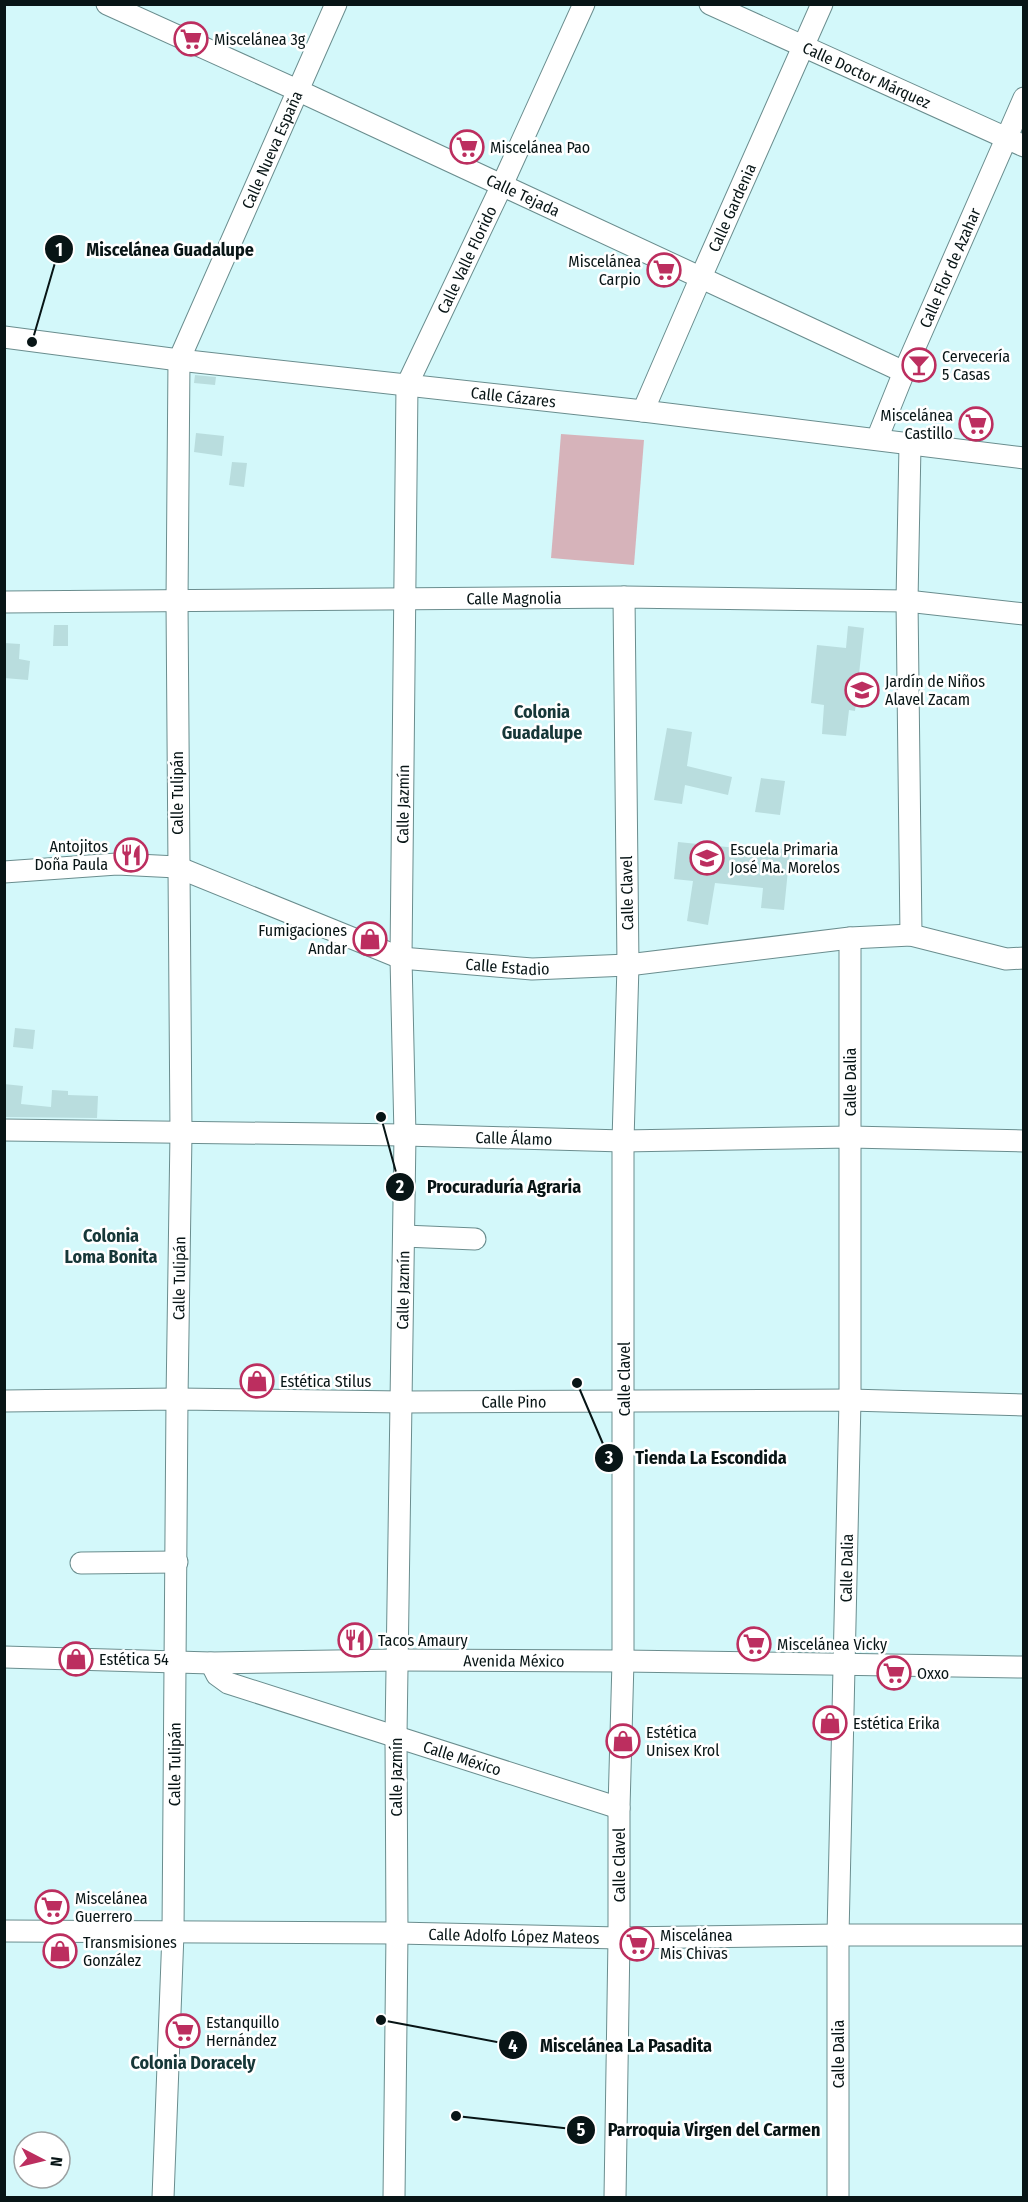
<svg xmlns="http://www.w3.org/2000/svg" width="1028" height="2202" viewBox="0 0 1028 2202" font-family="'Fira Sans Condensed',sans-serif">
<rect width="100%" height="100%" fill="#d3f8fa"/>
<path fill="#d6b3ba" d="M561,434L644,440L634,565L551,558Z"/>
<path fill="#b9ddde" d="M195,375L216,377L215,385L194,383Z
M196,433L224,436L222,456L194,452Z
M232,462L247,463L244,487L229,485Z
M54,625H68V646H53Z
M848,626L864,628L855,711L849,710L846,736L822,734L824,705L811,703L817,645L846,648Z
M4,643L20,644L19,659L30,661L28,680L4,678Z
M667,728L692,732L687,766L732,777L728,795L685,785L682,804L654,800Z
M761,778L785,781L780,815L755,812Z
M678,842L767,851V847L790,850L784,910L761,908L763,888L715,883L708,925L687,921L693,881L674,879Z
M15,1028L35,1030L33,1049L13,1047Z
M4,1084L23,1086L21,1104L51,1107L52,1090L68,1091V1095L98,1096L97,1118L4,1117Z"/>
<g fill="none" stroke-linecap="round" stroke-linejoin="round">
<g stroke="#6a8d8e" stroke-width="23">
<g id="minor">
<path id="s1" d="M107,4L297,90L904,372"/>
<path id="s2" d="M710,4L1024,146"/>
<path id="s3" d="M4,337L179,360L643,411L1024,458"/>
<path id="s4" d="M643,411L701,277L822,4"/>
<path id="s5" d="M877,439L904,372L1024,98"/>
<path d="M910,445L907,601L911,935"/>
<path id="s6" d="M4,602L624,597L907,601L1024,614"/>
<path id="s7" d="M4,872L117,864L177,867L401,958L532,969L628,965L850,938L911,935L1006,959L1024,958"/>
<path id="s8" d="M4,1130L405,1135L623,1141L850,1137L1024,1141"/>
<path d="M404,1236L475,1239"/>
<path id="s9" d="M4,1401L177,1399L403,1402L850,1400L1024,1405"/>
<path d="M81,1563L177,1562"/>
<path id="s10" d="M4,1657L211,1663L398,1660L623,1661L1024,1667"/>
<path id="s11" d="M211,1663L217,1675L228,1683L619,1808"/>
<path id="s12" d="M4,1931L397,1933L619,1938L838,1935H1024"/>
<path id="s13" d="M163,2198L173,1933L177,1399L181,1133L177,602L179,360L336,4"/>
<path id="s14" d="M394,2198L397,1933L396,1736L405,1135L401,958L407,385L502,185L584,4"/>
<path d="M615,2198L619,1938V1808L623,1661V1141L628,965L624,597"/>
<path id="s15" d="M838,2198V1935L850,1400V938"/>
</g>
</g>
<use href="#minor" stroke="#fff" stroke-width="21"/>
</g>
<defs>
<g id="supermarket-ring" transform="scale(1.725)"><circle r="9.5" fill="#fff" stroke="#bc2e5f" stroke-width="1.5"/><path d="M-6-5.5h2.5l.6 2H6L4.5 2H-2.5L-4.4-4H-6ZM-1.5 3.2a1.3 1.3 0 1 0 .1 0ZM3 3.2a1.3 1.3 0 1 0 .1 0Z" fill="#bc2e5f"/></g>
<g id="bar-ring" transform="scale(1.725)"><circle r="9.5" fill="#fff" stroke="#bc2e5f" stroke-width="1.5"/><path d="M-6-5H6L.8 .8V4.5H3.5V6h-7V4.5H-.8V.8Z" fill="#bc2e5f"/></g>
<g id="school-ring" transform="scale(1.725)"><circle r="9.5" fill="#fff" stroke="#bc2e5f" stroke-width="1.5"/><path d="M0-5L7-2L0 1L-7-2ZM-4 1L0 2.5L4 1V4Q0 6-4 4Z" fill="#bc2e5f"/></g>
<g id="restaurant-ring" transform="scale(1.725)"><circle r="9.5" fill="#fff" stroke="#bc2e5f" stroke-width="1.5"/><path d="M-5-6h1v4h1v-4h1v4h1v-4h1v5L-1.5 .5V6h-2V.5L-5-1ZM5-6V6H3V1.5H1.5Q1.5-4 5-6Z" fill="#bc2e5f"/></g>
<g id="shop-ring" transform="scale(1.725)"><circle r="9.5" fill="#fff" stroke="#bc2e5f" stroke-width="1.5"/><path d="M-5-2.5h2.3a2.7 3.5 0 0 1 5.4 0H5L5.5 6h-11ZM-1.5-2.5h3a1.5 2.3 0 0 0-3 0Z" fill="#bc2e5f"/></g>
</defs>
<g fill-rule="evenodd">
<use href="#supermarket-ring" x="191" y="39"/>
<use href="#supermarket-ring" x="467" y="147"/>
<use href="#supermarket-ring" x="664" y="270"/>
<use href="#bar-ring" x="919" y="365"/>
<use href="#supermarket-ring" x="976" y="424"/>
<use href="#school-ring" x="862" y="690"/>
<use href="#restaurant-ring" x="131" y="855"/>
<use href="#school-ring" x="707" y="858"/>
<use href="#shop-ring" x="370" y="939"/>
<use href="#shop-ring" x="257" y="1381"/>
<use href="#restaurant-ring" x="355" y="1640"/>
<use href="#supermarket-ring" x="754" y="1644"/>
<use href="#shop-ring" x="76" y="1659"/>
<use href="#supermarket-ring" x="894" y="1673"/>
<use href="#shop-ring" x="830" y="1723"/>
<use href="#shop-ring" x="623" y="1741"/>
<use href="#supermarket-ring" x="52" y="1907"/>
<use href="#supermarket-ring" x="637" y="1944"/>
<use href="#shop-ring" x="60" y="1951"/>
<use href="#supermarket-ring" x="183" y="2031"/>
</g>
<g text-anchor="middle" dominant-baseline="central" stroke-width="5" stroke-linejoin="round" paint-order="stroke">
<g font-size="16" fill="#081516" stroke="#fff" text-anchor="start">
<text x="214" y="39">Miscelánea 3g</text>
<text x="490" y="147">Miscelánea Pao</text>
<text x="641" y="261" text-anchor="end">Miscelánea<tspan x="641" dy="18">Carpio</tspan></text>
<text x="942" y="356">Cervecería<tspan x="942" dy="18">5 Casas</tspan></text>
<text x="953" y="415" text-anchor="end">Miscelánea<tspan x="953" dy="18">Castillo</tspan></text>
<text x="885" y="681">Jardín de Niños<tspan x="885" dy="18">Alavel Zacam</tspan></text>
<text x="108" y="846" text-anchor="end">Antojitos<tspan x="108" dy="18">Doña Paula</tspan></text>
<text x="730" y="849">Escuela Primaria<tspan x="730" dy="18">José Ma. Morelos</tspan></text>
<text x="347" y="930" text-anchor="end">Fumigaciones<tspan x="347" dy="18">Andar</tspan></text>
<text x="280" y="1381">Estética Stilus</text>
<text x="378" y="1640">Tacos Amaury</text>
<text x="777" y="1644">Miscelánea Vicky</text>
<text x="99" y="1659">Estética 54</text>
<text x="917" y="1673">Oxxo</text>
<text x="853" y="1723">Estética Erika</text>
<text x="646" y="1732">Estética<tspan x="646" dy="18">Unisex Krol</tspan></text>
<text x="75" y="1898">Miscelánea<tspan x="75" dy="18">Guerrero</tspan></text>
<text x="660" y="1935">Miscelánea<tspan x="660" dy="18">Mis Chivas</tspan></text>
<text x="83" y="1942">Transmisiones<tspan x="83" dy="18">González</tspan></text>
<text x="206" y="2022">Estanquillo<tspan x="206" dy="18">Hernández</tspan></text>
</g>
<g font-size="16" fill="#081516" stroke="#fff">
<text stroke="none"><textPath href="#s2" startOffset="172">Calle Doctor Márquez</textPath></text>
<text stroke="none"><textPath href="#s13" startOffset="2068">Calle Nueva España</textPath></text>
<text stroke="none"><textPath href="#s1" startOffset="458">Calle Tejada</textPath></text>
<text stroke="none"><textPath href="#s4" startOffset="222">Calle Gardenia</textPath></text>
<text stroke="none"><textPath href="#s14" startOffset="1952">Calle Valle Florido</textPath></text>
<text stroke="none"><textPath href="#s5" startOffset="186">Calle Flor de Azahar</textPath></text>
<text stroke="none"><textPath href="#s3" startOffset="513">Calle Cázares</textPath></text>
<text stroke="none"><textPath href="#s6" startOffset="510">Calle Magnolia</textPath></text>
<text transform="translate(177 793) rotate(-90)">Calle Tulipán</text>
<text stroke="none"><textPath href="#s14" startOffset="1394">Calle Jazmín</textPath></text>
<text transform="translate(627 893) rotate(-91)">Calle Clavel</text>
<text stroke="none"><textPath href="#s7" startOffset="522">Calle Estadio</textPath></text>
<text transform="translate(850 1082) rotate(-90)">Calle Dalia</text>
<text stroke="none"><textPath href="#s8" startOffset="510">Calle Álamo</textPath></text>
<text stroke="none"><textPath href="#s13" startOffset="920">Calle Tulipán</textPath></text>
<text stroke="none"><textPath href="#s14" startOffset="908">Calle Jazmín</textPath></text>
<text transform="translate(624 1379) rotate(-90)">Calle Clavel</text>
<text stroke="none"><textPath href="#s9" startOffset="510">Calle Pino</textPath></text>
<text stroke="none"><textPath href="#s15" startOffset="630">Calle Dalia</textPath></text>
<text stroke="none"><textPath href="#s10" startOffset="510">Avenida México</textPath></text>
<text stroke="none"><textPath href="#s11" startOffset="273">Calle México</textPath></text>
<text stroke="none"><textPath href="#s13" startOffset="434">Calle Tulipán</textPath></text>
<text transform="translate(396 1777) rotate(-90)">Calle Jazmín</text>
<text transform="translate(619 1865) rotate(-90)">Calle Clavel</text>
<text stroke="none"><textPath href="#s12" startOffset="510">Calle Adolfo López Mateos</textPath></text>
<text transform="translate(838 2054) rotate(-90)">Calle Dalia</text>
</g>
<g font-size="18" font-weight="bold" fill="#163738" stroke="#fff">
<text x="542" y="712">Colonia<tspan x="542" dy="21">Guadalupe</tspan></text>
<text x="111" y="1236">Colonia<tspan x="111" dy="21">Loma Bonita</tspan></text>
<text x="193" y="2063">Colonia Doracely</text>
</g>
</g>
<path fill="none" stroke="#081516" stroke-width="2" d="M32 342L59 249M381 1117L400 1187M577 1383L609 1458M381 2020L513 2045M456 2116L581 2130"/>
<g fill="#081516" stroke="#fff" stroke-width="2">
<circle cx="32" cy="342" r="6"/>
<circle cx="381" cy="1117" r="6"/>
<circle cx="577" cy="1383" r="6"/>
<circle cx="381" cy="2020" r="6"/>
<circle cx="456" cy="2116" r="6"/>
<circle cx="59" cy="249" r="15"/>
<circle cx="400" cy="1187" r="15"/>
<circle cx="609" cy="1458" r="15"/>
<circle cx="513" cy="2045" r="15"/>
<circle cx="581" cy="2130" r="15"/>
</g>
<g font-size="18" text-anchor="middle" font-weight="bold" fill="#fff">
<text x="59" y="256">1</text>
<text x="400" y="1193">2</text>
<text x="609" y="1464">3</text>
<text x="513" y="2052">4</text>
<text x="581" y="2136">5</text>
</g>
<g font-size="18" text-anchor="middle" font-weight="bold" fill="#081516" stroke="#fff" stroke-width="5" stroke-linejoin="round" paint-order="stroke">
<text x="170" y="256">Miscelánea Guadalupe</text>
<text x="504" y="1193">Procuraduría Agraria</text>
<text x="711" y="1464">Tienda La Escondida</text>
<text x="626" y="2052">Miscelánea La Pasadita</text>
<text x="714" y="2136">Parroquia Virgen del Carmen</text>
</g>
<rect width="1028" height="2202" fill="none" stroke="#081516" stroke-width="12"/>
<g transform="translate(42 2160) rotate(97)"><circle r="28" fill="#ffffff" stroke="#9ca1a2" stroke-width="1.5"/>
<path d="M0-4.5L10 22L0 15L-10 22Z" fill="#bc2e5f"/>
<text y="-9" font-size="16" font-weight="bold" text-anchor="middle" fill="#081516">N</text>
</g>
</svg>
